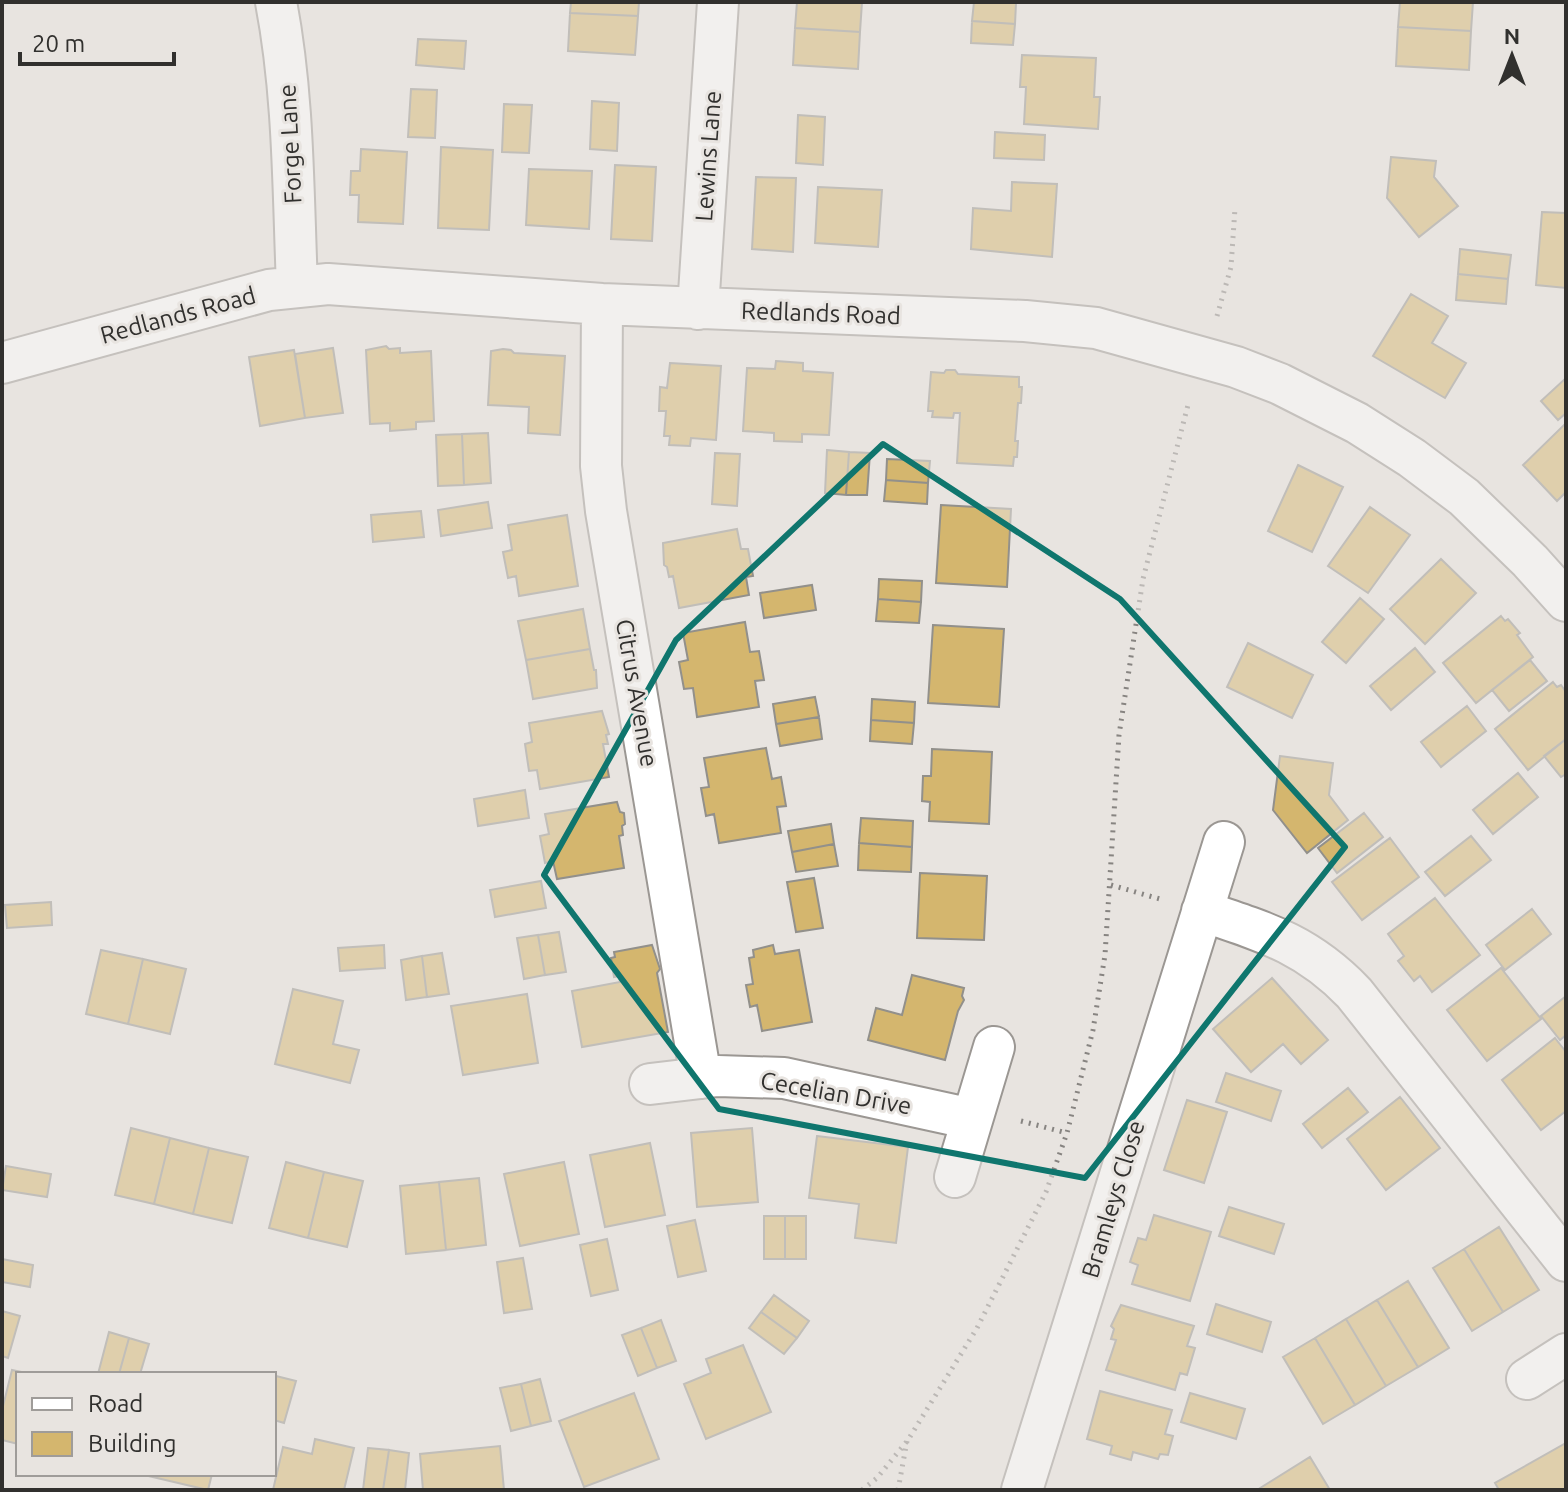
<svg xmlns="http://www.w3.org/2000/svg" width="1568" height="1492" viewBox="0 0 1568 1492" font-family="Ubuntu,sans-serif">
<rect width="100%" height="100%" fill="#e8e4e0"/>
<path fill="#d4b66e" stroke="#92908b" stroke-width="2" d="M571,2H639L638,16L570,13Z
M797,2H862L860,32L795,28Z
M974,2L1016,3L1015,24L972,21Z
M1400,2H1473L1471,31L1398,27Z
M570,13L638,16L635,55L568,51Z
M972,21L1015,24L1013,45L971,43Z
M1398,27L1471,31L1469,70L1396,66Z
M795,28L860,32L858,69L793,65Z
M418,39L466,41L464,69L416,65Z
M1022,55L1096,58L1094,97H1100L1098,129L1024,124L1026,87H1020Z
M411,89L437,90L435,138L408,137Z
M592,101L619,103L617,151L590,149Z
M504,104L532,105L529,153L502,152Z
M798,115L825,117L823,165L796,163Z
M995,132L1045,135L1044,160L994,158Z
M441,147L493,150L489,230L438,228Z
M361,149L407,152L403,224L358,222L359,195H350L351,171H360Z
M1391,157L1436,161L1434,177L1458,206L1419,237L1387,198Z
M615,165L656,167L652,241L611,239Z
M529,169L592,171L589,229L526,225Z
M756,177L796,178L793,252L752,249Z
M1012,182L1057,184L1052,257L971,249L973,208L1011,211Z
M818,187L882,190L878,247L815,243Z
M1542,212L1566,213V288L1536,285Z
M1460,249L1511,255L1508,279L1458,274Z
M1458,274L1508,279L1506,304L1456,300Z
M1411,294L1448,316L1432,343L1466,363L1445,398L1373,356Z
M386,346L389,349L400,348V353L431,351L434,421L416,422V429L390,431V423L370,424L366,350Z
M333,348L343,413L305,418L295,354Z
M503,349L511,350L514,353L565,356L560,435L528,433L529,407L488,405L491,351Z
M294,350L305,418L260,426L249,357Z
M776,361L803,363V371L833,373L829,435L802,434V442L774,441V433L743,431L747,368L775,369Z
M670,363L721,366L716,440L691,438L690,446L669,445L670,436H664L666,411H659L660,387L667,388Z
M946,370H955L958,374L1019,377V387H1022L1021,403H1018L1015,441H1018L1017,457H1014L1013,466L957,463L960,413H954L953,418L932,417L933,411H928L931,372L944,373Z
M1566,378V413L1558,420L1541,401Z
M1566,423V492L1557,501L1523,465Z
M488,433L491,483L464,485L462,434Z
M462,434L464,485L438,486L436,435Z
M827,450L849,452L846,495L825,493Z
M849,452L870,453L867,495H846Z
M715,453L740,454L737,506L712,504Z
M887,459L930,461L928,483L886,480Z
M1298,465L1343,487L1312,552L1268,531Z
M886,480L928,483L927,504L884,501Z
M488,502L492,528L441,536L438,510Z
M941,505L1011,509L1007,587L936,583Z
M1370,507L1410,535L1368,593L1328,566Z
M421,511L424,537L373,542L371,515Z
M567,515L578,586L519,596L516,576L508,578L503,552L512,550L508,525Z
M737,529L741,549H748L753,576L746,577L749,595L679,608L673,576L669,577L667,567L664,565L663,543Z
M1441,559L1476,593L1425,644L1390,609Z
M879,579L922,581L921,602L878,599Z
M812,585L816,610L764,618L760,593Z
M1360,598L1384,619L1346,663L1322,642Z
M878,599L921,602L919,623L876,621Z
M583,609L590,649L526,660L518,621Z
M1501,616L1505,621L1508,619L1520,633L1517,635L1533,657L1476,703L1443,663Z
M745,622L750,652L759,651L764,680L755,681L759,707L697,717L693,688L684,689L679,662L688,660L683,633Z
M933,625L1004,629L999,707L928,703Z
M1248,643L1313,675L1292,718L1227,687Z
M1415,648L1435,672L1391,710L1370,686Z
M590,649L594,670H596L597,688L533,699L526,660Z
M1530,660L1547,681L1509,711L1492,690Z
M1553,682L1557,687L1561,685L1566,692V739L1528,770L1495,729Z
M815,697L819,717L776,724L773,704Z
M872,699L915,702L914,723L871,720Z
M1467,706L1486,731L1441,767L1421,742Z
M602,711L609,734L606,735L608,744H603L609,777L540,789L537,770L529,771L525,744L532,742L529,723Z
M819,717L822,739L780,746L776,724Z
M871,720L914,723L912,744L870,741Z
M1566,739V774L1561,777L1544,756Z
M766,748L772,779L781,777L786,806L777,807L781,833L719,843L714,814L706,816L701,788L709,787L704,758Z
M932,749L992,752L989,824L929,821L930,802L922,801L923,776H931Z
M1280,756L1333,763L1329,795L1348,820L1307,853L1273,810Z
M1518,773L1538,797L1493,834L1473,810Z
M525,790L529,818L478,826L474,799Z
M617,802L620,812L624,813L625,824L622,826L623,835L619,836L624,868L557,879L553,861L545,863L540,836L549,834L545,814Z
M1364,813L1383,837L1337,873L1318,848Z
M861,818L913,821L912,847L859,843Z
M831,824L834,844L792,852L788,831Z
M1471,836L1491,860L1445,896L1425,872Z
M1390,838L1419,877L1362,920L1332,882Z
M859,843L912,847L911,872L858,870Z
M834,844L838,866L796,872L792,852Z
M920,873L987,876L984,940L917,938Z
M814,878L823,928L796,932L787,882Z
M541,881L546,908L495,917L490,890Z
M1435,898L1480,955L1432,992L1420,976L1414,981L1398,961L1404,956L1388,934Z
M51,902L52,925L7,928L5,905Z
M1532,909L1551,934L1505,970L1486,945Z
M559,932L566,972L545,975L538,935Z
M538,935L545,975L524,979L517,938Z
M384,945L385,968L340,971L338,948Z
M652,945L660,969L657,973L668,1032L582,1047L572,991L620,982L619,976L614,977L611,958L615,957L614,952Z
M773,945L775,954L799,950L812,1022L762,1031L757,1005L750,1007L746,985L753,984L749,958L754,957L753,950Z
M101,950L143,959L128,1024L86,1014Z
M442,953L449,994L427,997L422,956Z
M422,956L427,997L406,1000L401,960Z
M143,959L186,969L170,1034L128,1024Z
M1501,968L1541,1019L1487,1061L1447,1010Z
M912,975L964,988L962,996L964,1000L958,1011L945,1060L868,1040L876,1008L902,1015Z
M1272,978L1328,1040L1301,1064L1283,1044L1251,1072L1213,1029Z
M293,989L343,1001L333,1044L359,1050L350,1083L275,1064Z
M527,994L538,1063L463,1075L451,1006Z
M1566,996V1035L1560,1040L1541,1016Z
M1555,1038L1566,1052V1111L1541,1130L1502,1080Z
M1226,1073L1281,1091L1271,1121L1216,1102Z
M1348,1088L1368,1112L1322,1148L1303,1124Z
M1400,1097L1440,1148L1386,1190L1347,1139Z
M1187,1100L1227,1112L1204,1183L1164,1170Z
M131,1128L170,1138L154,1204L115,1195Z
M752,1128L758,1202L697,1207L691,1133Z
M817,1136L908,1147L896,1243L855,1238L859,1204L809,1198Z
M170,1138L209,1148L193,1214L154,1204Z
M650,1143L665,1215L605,1227L590,1155Z
M209,1148L248,1157L232,1223L193,1214Z
M286,1162L324,1172L308,1238L269,1228Z
M564,1162L579,1234L520,1246L504,1174Z
M6,1166L51,1174L47,1197L2,1190Z
M324,1172L363,1181L347,1247L308,1238Z
M479,1178L486,1245L446,1250L439,1182Z
M439,1182L446,1250L406,1254L400,1186Z
M1229,1207L1284,1224L1274,1254L1219,1236Z
M1154,1215L1211,1232L1190,1301L1132,1284L1138,1265L1130,1262L1138,1238L1146,1240Z
M764,1216H785V1259H764Z
M785,1216H806V1259H785Z
M695,1220L706,1271L678,1277L667,1226Z
M1499,1227L1539,1290L1503,1312L1464,1249Z
M607,1239L618,1290L591,1296L580,1245Z
M1464,1249L1503,1312L1472,1331L1433,1268Z
M523,1258L532,1309L504,1313L497,1262Z
M2,1259L33,1265L30,1287L2,1282Z
M1408,1281L1449,1348L1418,1367L1377,1300Z
M774,1295L809,1321L797,1338L761,1312Z
M1377,1300L1418,1367L1386,1386L1346,1319Z
M1216,1304L1271,1322L1262,1352L1207,1334Z
M1121,1305L1194,1326L1187,1346L1195,1348L1187,1375L1180,1373L1175,1390L1106,1370L1116,1340L1111,1339L1114,1329L1111,1326Z
M2,1311L20,1316L8,1358L2,1356Z
M761,1312L797,1338L784,1354L749,1328Z
M1346,1319L1386,1386L1355,1405L1315,1338Z
M661,1320L676,1361L657,1368L641,1328Z
M641,1328L657,1368L638,1376L622,1335Z
M109,1332L129,1338L119,1374H98Z
M129,1338L149,1344L140,1374H119Z
M1315,1338L1355,1405L1323,1424L1283,1357Z
M743,1345L771,1412L706,1439L684,1384L711,1373L706,1359Z
M12,1370L31,1374H18V1444L2,1440V1410Z
M276,1376L296,1381L284,1423L274,1420Z
M540,1379L551,1421L531,1426L521,1384Z
M521,1384L531,1426L511,1431L500,1388Z
M1100,1391L1172,1410L1165,1434L1173,1436L1168,1455L1160,1454L1158,1459L1133,1452L1131,1460L1110,1454L1112,1446L1087,1439Z
M634,1393L659,1459L584,1487L559,1421Z
M1190,1393L1245,1409L1236,1439L1181,1422Z
M315,1439L354,1448L344,1490H273L283,1447L312,1454Z
M1566,1443V1490H1499L1495,1483Z
M500,1446L504,1490H423L420,1454Z
M368,1448L389,1450L383,1490H363Z
M389,1450L409,1453L405,1490H383Z
M1310,1457L1330,1490H1257Z
M140,1474H212L208,1490Z"/>
<g fill="none" stroke-linecap="round" stroke-linejoin="round">
<g stroke="#9b9793" stroke-width="44">
<path id="minor" d="M276,2C294,96 293,191 297,286
M602,304L601,466L606,511L701,1078
M698,309L718,2
M2,363L269,290L328,284L602,304L1025,321L1096,328L1236,367L1280,384L1357,423L1412,458L1464,497L1530,561L1566,601
M1202,911C1265,932 1307,944 1354,993L1566,1261
M650,1084L718,1076L784,1078L972,1119
M955,1177L994,1047
M1527,1379L1566,1354
M1022,1490L1224,842"/>
</g>
<path stroke="#878481" stroke-width="5" stroke-dasharray="2 6" stroke-linecap="butt" d="M1217,316L1231,267L1235,208
M1111,885L1160,899
M1021,1121L1067,1133
M862,1490L877,1478L908,1440L977,1328L1046,1192L1067,1133L1093,1030L1105,955L1119,735L1143,579L1189,401
M898,1490L907,1441"/>
<use href="#minor" stroke="#fff" stroke-width="40"/>
</g>
<path d="M0 0H1568V1492H0ZM883,444L1120,599L1345,847L1085,1178L719,1109L544,875L676,640Z" fill="#e8e4e0" fill-opacity=".55" fill-rule="evenodd"/>
<path fill="none" stroke="#0f766e" stroke-width="6" stroke-linejoin="round" d="M883,444L1120,599L1345,847L1085,1178L719,1109L544,875L676,640Z"/>
<g text-anchor="middle" dominant-baseline="central" stroke-width="6" stroke-linejoin="round" paint-order="stroke">
<g font-size="24" fill="#31302e" stroke="#e8e4e0">
<text transform="translate(290 144) rotate(-93)">Forge Lane</text>
<text transform="translate(708 156) rotate(-86)">Lewins Lane</text>
<text transform="translate(821 313) rotate(2)">Redlands Road</text>
<text transform="translate(178 315) rotate(-15)">Redlands Road</text>
<text transform="translate(637 693) rotate(80)">Citrus Avenue</text>
<text transform="translate(836 1093) rotate(10)">Cecelian Drive</text>
<text transform="translate(1113 1199) rotate(-73)">Bramleys Close</text>
</g>
</g>
<rect width="1568" height="1492" fill="none" stroke="#31302e" stroke-width="8"/>
<rect x="16" y="1372" width="260" height="104" fill="#e8e4e0" stroke="#9f9c99" stroke-width="2"/>
<rect x="32" y="1398" width="40" height="12" fill="#ffffff" stroke="#9f9c99" stroke-width="2"/>
<text x="88" y="1412" font-size="24" fill="#31302e">Road</text>
<rect x="32" y="1432" width="40" height="24" fill="#d4b66e" stroke="#9f9c99" stroke-width="2"/>
<text x="88" y="1452" font-size="24" fill="#31302e">Building</text>
<g transform="translate(1512 56)" stroke="#e8e4e0" stroke-width="6" paint-order="stroke">
<path d="M0-6L14 30L0 20L-14 30Z" fill="#31302e"/>
<text y="-12" font-size="22" font-weight="bold" text-anchor="middle" fill="#31302e">N</text>
</g>
<path d="M20 52v12h154v-12" fill="none" stroke="#31302e" stroke-width="4"/>
<text x="32" y="52" font-size="24" fill="#31302e" stroke="#e8e4e0" stroke-width="6" paint-order="stroke">20 m</text>
</svg>
